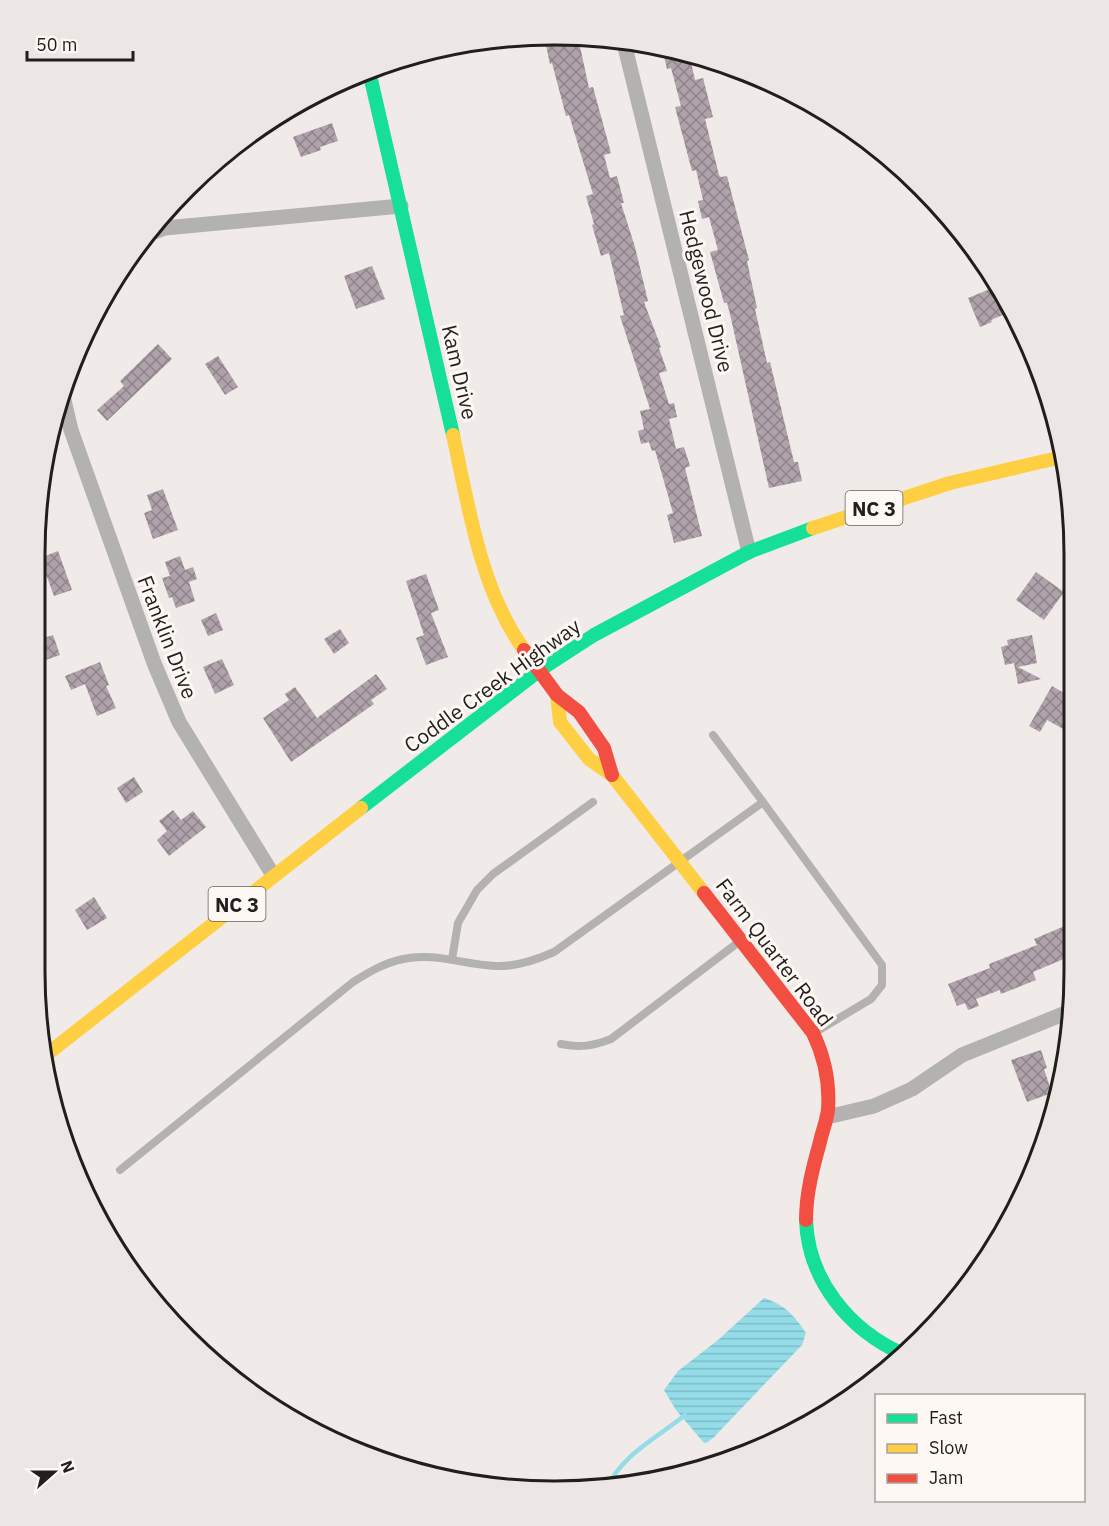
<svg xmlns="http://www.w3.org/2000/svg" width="1109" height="1526" viewBox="0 0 1109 1526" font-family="'IBM Plex Sans',sans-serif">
<defs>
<pattern id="water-rules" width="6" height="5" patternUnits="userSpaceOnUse" patternTransform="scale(1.5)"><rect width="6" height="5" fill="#94dce8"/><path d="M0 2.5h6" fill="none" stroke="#7fbcc7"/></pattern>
<pattern id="building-cross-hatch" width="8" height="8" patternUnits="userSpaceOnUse" patternTransform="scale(1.5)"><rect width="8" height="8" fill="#b0a2aa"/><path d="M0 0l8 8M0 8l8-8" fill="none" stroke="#8f838a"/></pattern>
</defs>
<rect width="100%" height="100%" fill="#f0ebe8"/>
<path fill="url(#water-rules)" d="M764,1298C785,1305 793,1314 806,1333L802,1345L714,1437L708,1442L704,1443L676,1410L664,1390L678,1371L718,1340Z"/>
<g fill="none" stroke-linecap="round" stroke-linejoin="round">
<path stroke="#94dce8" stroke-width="4.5" d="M608,1487C619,1457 661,1435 685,1415"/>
</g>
<path fill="url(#building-cross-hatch)" d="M544,36L578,37L589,88L593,87L611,153L604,155L610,178L617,176L624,203H621L635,247L648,301L644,302L661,347L659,348L667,371L659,373L669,404L674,403L677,417L669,419L676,449L684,447L690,466L685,468L702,536L674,543L667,515L673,513L655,450L652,451L649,442L641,444L638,431L644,429L640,411L650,409L620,316L624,315L609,253L601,256L592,225L594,224L586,196L593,194L569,115L566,116L552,63L550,64Z
M662,48L689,54L695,80L703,78L713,117L705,119L719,175L721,177L727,176L749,260L747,261L757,308L755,309L767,363L770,362L794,462H798L802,481L769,488L730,314L727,303H724L710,252L718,250L709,217L702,219L698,201L703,200L696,170L692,171L675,107L681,106L671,68L667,69Z
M332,123L338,141L320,147L321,150L301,157L293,137Z
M372,266L385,299L356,309L344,276Z
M995,287L1010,312L991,320L992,322L980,327L968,298Z
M158,344L172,359L107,421L97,410L124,386L120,381Z
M218,356L238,387L225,395L205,364Z
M163,489L178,530L153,539L144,513L152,510L147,495Z
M58,551L72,590L54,596L40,558Z
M180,556L185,570L193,567L197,579L189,582L195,601L176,608L172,597L169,598L162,578L170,576L165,562Z
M1036,572L1064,592L1044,620L1016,600Z
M426,574L439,610L431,613L448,657L426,665L416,638L424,635L406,581Z
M216,613L223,630L208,636L201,620Z
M340,629L349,643L334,654L324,639Z
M53,635L60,655L40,662L34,641Z
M1032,635L1037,663L1018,667L1041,679L1018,684L1014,663L1005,665L1001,647L1008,645L1007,640Z
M222,659L234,685L215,694L203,667Z
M100,662L109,685L106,686L116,708L97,716L85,684L71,690L65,676Z
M376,674L387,689L371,700L374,704L291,762L263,718L289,700L285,694L295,687L317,718Z
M1052,686L1071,697V718L1065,730L1047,720L1040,732L1029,726Z
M134,777L143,792L126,803L117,788Z
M173,810L181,820L193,811L206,827L169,856L157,840L167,831L159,821Z
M94,897L107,918L87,930L75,910Z
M1067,925L1073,939V955L1033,972L1036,980L1001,994L1000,990L976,999L979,1006L968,1010L965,1003L957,1006L948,984L990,968L989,964L1037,945L1034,939Z
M1041,1050L1047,1068L1044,1069L1052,1093L1027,1102L1011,1060Z"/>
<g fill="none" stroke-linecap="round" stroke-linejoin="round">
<path stroke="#b4b1b1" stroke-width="8" d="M713,735L763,802
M452,959L458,923L477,890L493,874L593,802
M561,1044C580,1048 593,1046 611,1039L740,941
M120,1170L353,982C369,972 384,963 403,959C435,952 464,965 496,966C516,967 536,960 554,952L763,802L882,965V985L871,999L814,1033"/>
<path stroke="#b4b1b1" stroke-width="15" d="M623,39L749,552
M154,232L165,228L401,206
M63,396L71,430L154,663L179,722L273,875
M827,1117L874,1106L912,1089L962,1055L1073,1010"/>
<path stroke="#16e098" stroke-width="14" d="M369,71L453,435
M361,808L540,670L594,635L749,552L813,528
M806,1220C808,1280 849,1330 903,1354"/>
<path stroke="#ffcf43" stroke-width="14" d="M453,435C469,508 480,588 524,650
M813,528L950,483L1062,457
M557,695L560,722L589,759L612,775L704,893
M46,1055L361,808"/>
<path stroke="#f24e42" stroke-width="14" d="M524,650L557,695L579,712L604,748L612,775
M704,893L813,1033C825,1058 830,1082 828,1110C827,1120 822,1132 820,1142C813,1167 806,1193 806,1220"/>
</g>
<g text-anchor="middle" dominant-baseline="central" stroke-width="6" stroke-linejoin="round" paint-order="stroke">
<g fill="#fef8f5" stroke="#645f5e" stroke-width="1.5">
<rect x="845.5" y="491" width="57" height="34" rx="4.5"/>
<rect x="208.5" y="887" width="57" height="34" rx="4.5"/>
</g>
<g font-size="20" font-weight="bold" fill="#221e1d">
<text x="874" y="508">NC 3</text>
<text x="237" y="904">NC 3</text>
</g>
<g font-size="21" fill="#221e1d" stroke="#fef8f5">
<text transform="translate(707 291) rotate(76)">Hedgewood Drive</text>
<text transform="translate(460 372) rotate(77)">Kam Drive</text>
<text transform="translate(168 637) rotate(69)">Franklin Drive</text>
<text transform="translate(492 685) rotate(-36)">Coddle Creek Highway</text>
<text transform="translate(775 952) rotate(53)">Farm Quarter Road</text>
</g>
</g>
<path d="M0 0H1109V1526H0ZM554 45H555A509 509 0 0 1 1064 554V972A509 509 0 0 1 555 1481H554A509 509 0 0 1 45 972V554A509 509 0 0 1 554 45Z" fill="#ece7e4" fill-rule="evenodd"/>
<path fill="none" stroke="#221e1d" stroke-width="3" d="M554 45H555A509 509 0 0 1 1064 554V972A509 509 0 0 1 555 1481H554A509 509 0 0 1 45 972V554A509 509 0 0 1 554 45Z"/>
<rect x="875" y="1394" width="210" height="108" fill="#fef8f5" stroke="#a6a19f" stroke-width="1.5"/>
<rect x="887" y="1414" width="30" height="9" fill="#16e098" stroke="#a6a19f" stroke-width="1.5"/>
<text x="929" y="1424" font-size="18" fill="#221e1d">Fast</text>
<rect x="887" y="1444" width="30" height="9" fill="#ffcf43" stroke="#a6a19f" stroke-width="1.5"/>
<text x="929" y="1454" font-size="18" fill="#221e1d">Slow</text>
<rect x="887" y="1474" width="30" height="9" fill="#f24e42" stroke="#a6a19f" stroke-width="1.5"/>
<text x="929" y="1484" font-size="18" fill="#221e1d">Jam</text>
<g transform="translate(54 1472) rotate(69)" stroke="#fef8f5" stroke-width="4.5" paint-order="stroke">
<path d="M0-4.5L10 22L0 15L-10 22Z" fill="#221e1d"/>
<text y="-9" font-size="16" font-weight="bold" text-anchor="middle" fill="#221e1d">N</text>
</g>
<path d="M27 51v9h106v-9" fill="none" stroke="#221e1d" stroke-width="3"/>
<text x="36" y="51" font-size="18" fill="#221e1d" stroke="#fef8f5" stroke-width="4.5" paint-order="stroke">50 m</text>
</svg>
